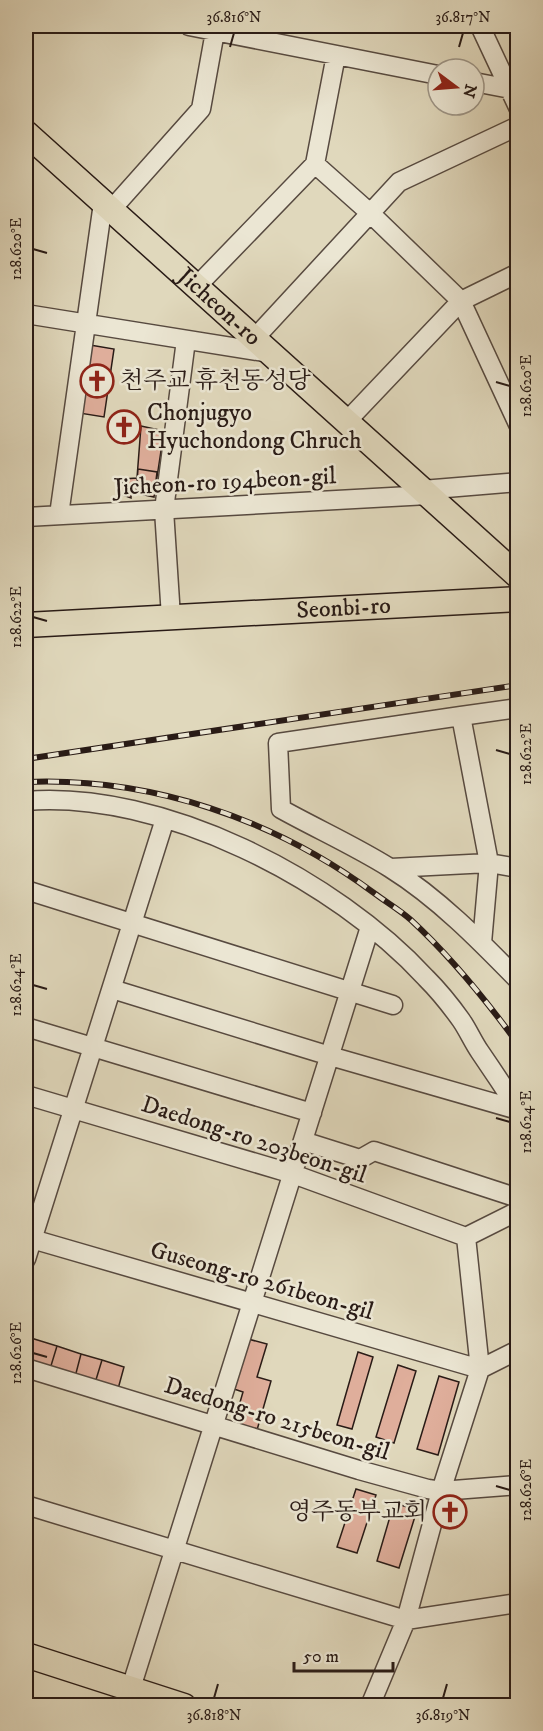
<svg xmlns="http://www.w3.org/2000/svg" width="543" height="1731" viewBox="0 0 543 1731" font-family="'IM FELL DW Pica','Noto Serif KR',serif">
<rect width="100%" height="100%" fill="#e0d8bc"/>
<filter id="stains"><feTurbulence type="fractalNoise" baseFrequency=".00333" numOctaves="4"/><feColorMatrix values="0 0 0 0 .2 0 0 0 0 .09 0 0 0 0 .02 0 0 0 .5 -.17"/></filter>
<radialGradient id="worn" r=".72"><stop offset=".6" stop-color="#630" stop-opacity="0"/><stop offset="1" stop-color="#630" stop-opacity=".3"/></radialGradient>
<path fill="#dfae9b" stroke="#291b16" stroke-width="1.5" d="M90,345L114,349L104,417L79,413Z
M141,426L164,431L154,497L131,492V498L120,494L123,479L137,478Z
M138,469L157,472L154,497L136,493Z
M31,1338L57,1346L50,1369L26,1362Z
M248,1339L267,1344L257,1377L271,1381L257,1430L234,1423L243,1392L234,1389Z
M57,1346L81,1354L75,1377L50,1369Z
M358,1352L373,1357L352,1429L337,1425Z
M81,1354L102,1360L95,1383L75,1377Z
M102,1360L124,1367L118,1389L95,1383Z
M398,1365L416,1371L394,1443L376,1437Z
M439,1376L459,1382L438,1455L417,1449Z
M356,1489L376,1495L357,1553L337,1547Z
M394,1503L417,1510L399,1568L377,1561Z"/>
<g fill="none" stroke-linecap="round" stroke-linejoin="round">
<g stroke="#574a40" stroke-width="21">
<path id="minor" d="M189,26L438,75
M480,26L518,107
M474,82L516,90
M315,164L370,213L461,301L518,424
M111,210L201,109L216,26
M196,287L315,164L336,55
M26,314L270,353
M254,339L399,182L518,126
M346,422L461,301L518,273
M422,490L518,482
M59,515L103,203
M26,517L428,495
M171,617L164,510L186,340
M461,716L518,708
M26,801C162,790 335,879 426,978C439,991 451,1006 461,1020C468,1030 473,1042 480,1052C493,1071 505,1089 518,1109
M391,868L489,863L518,868
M26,890L393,1005
M482,943L489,863L461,716L278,743L281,809C317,829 355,846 390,868C438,898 479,940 518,980
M112,989L330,1056L518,1110
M26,1027L312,1113
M26,1095L293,1174L466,1237
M303,1141L360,1159L374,1151L518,1198
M466,1237L518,1211
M32,1239L480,1369L518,1350
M26,1259L165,819
M26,1368L359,1470L428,1489L441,1491L518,1485
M26,1505L406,1620L518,1603
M131,1688L370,927
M370,1706L406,1620L441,1491L480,1369L466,1237"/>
</g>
<g stroke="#291b16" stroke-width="27">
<g id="major">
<path id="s1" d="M26,133L518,576"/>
<path id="s2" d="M26,625L518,599"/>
<path d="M26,1655L184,1706"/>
</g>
</g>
<use href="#minor" stroke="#ebe6d3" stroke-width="18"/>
<use href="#major" stroke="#e0d8bc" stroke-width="24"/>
<g stroke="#291b16" stroke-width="6">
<path id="rail" d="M26,759L518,685
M26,782C151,777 274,819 374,893C386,902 400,910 411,920C451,957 486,1000 518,1044"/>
</g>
<use href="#rail" stroke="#ebe6d3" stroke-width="4" stroke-dasharray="11" stroke-linecap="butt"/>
</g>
<path fill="none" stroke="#291b16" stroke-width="2" d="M230,47L234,33M459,47L463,33M33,249L47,253M496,382L510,386M33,617L47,621M496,750L510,754M33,985L47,989M496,1118L510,1122M33,1353L47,1357M496,1486L510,1490M214,1698L218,1684M443,1698L447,1684"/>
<defs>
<g id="church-ring" transform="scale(1.725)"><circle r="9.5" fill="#ebe6d3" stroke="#8f2418" stroke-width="1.5"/><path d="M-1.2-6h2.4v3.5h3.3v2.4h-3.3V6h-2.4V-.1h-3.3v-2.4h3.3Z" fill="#8f2418"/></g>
</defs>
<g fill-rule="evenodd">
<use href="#church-ring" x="97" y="381"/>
<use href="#church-ring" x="124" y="427"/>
<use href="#church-ring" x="450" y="1512"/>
</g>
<g text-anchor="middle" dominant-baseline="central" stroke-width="5" stroke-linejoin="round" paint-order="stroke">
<g font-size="24" fill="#291b16" stroke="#ebe6d3">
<text stroke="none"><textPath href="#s1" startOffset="260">Jicheon-ro</textPath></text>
<text transform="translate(225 482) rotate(-3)">Jicheon-ro 194beon-gil</text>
<text stroke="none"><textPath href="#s2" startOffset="318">Seonbi-ro</textPath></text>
<text transform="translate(254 1140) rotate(18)">Daedong-ro 203beon-gil</text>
<text transform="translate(262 1281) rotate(16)">Guseong-ro 261beon-gil</text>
<text transform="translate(277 1419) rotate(17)">Daedong-ro 215beon-gil</text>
</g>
<g font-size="24" fill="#291b16" stroke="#ebe6d3" text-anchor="start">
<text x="120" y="381">천주교 휴천동성당</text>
<text x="147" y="413">Chonjugyo<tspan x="147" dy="28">Hyuchondong Chruch</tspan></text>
<text x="427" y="1512" text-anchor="end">영주동부교회</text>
</g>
</g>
<rect width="543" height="1731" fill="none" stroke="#e0d8bc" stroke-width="66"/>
<g transform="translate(456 87) rotate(106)"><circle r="28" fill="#ebe6d3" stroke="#9d9587" stroke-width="1.5"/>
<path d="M0-4.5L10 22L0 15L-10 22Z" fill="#8f2418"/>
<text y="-9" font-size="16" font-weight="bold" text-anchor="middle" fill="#291b16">N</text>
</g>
<path d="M294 1662v9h99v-9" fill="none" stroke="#291b16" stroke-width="3"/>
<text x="303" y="1662" font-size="18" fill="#291b16" stroke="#ebe6d3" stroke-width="4.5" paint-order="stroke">50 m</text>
<rect x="33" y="33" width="477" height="1665" fill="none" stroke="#291b16" stroke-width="2"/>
<g font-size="15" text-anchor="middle" fill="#291b16">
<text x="234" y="22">36.816°N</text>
<text x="463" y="22">36.817°N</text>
<text transform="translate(16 249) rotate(-90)" y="5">128.620°E</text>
<text transform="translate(526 386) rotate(-90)" y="5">128.620°E</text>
<text transform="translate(16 617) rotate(-90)" y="5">128.622°E</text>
<text transform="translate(526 754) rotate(-90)" y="5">128.622°E</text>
<text transform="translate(16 985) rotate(-90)" y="5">128.624°E</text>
<text transform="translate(526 1122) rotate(-90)" y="5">128.624°E</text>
<text transform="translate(16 1353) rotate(-90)" y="5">128.626°E</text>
<text transform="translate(526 1490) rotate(-90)" y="5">128.626°E</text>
<text x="214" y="1720">36.818°N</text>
<text x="443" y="1720">36.819°N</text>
</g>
<rect width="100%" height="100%" filter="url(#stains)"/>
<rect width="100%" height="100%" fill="url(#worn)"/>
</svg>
